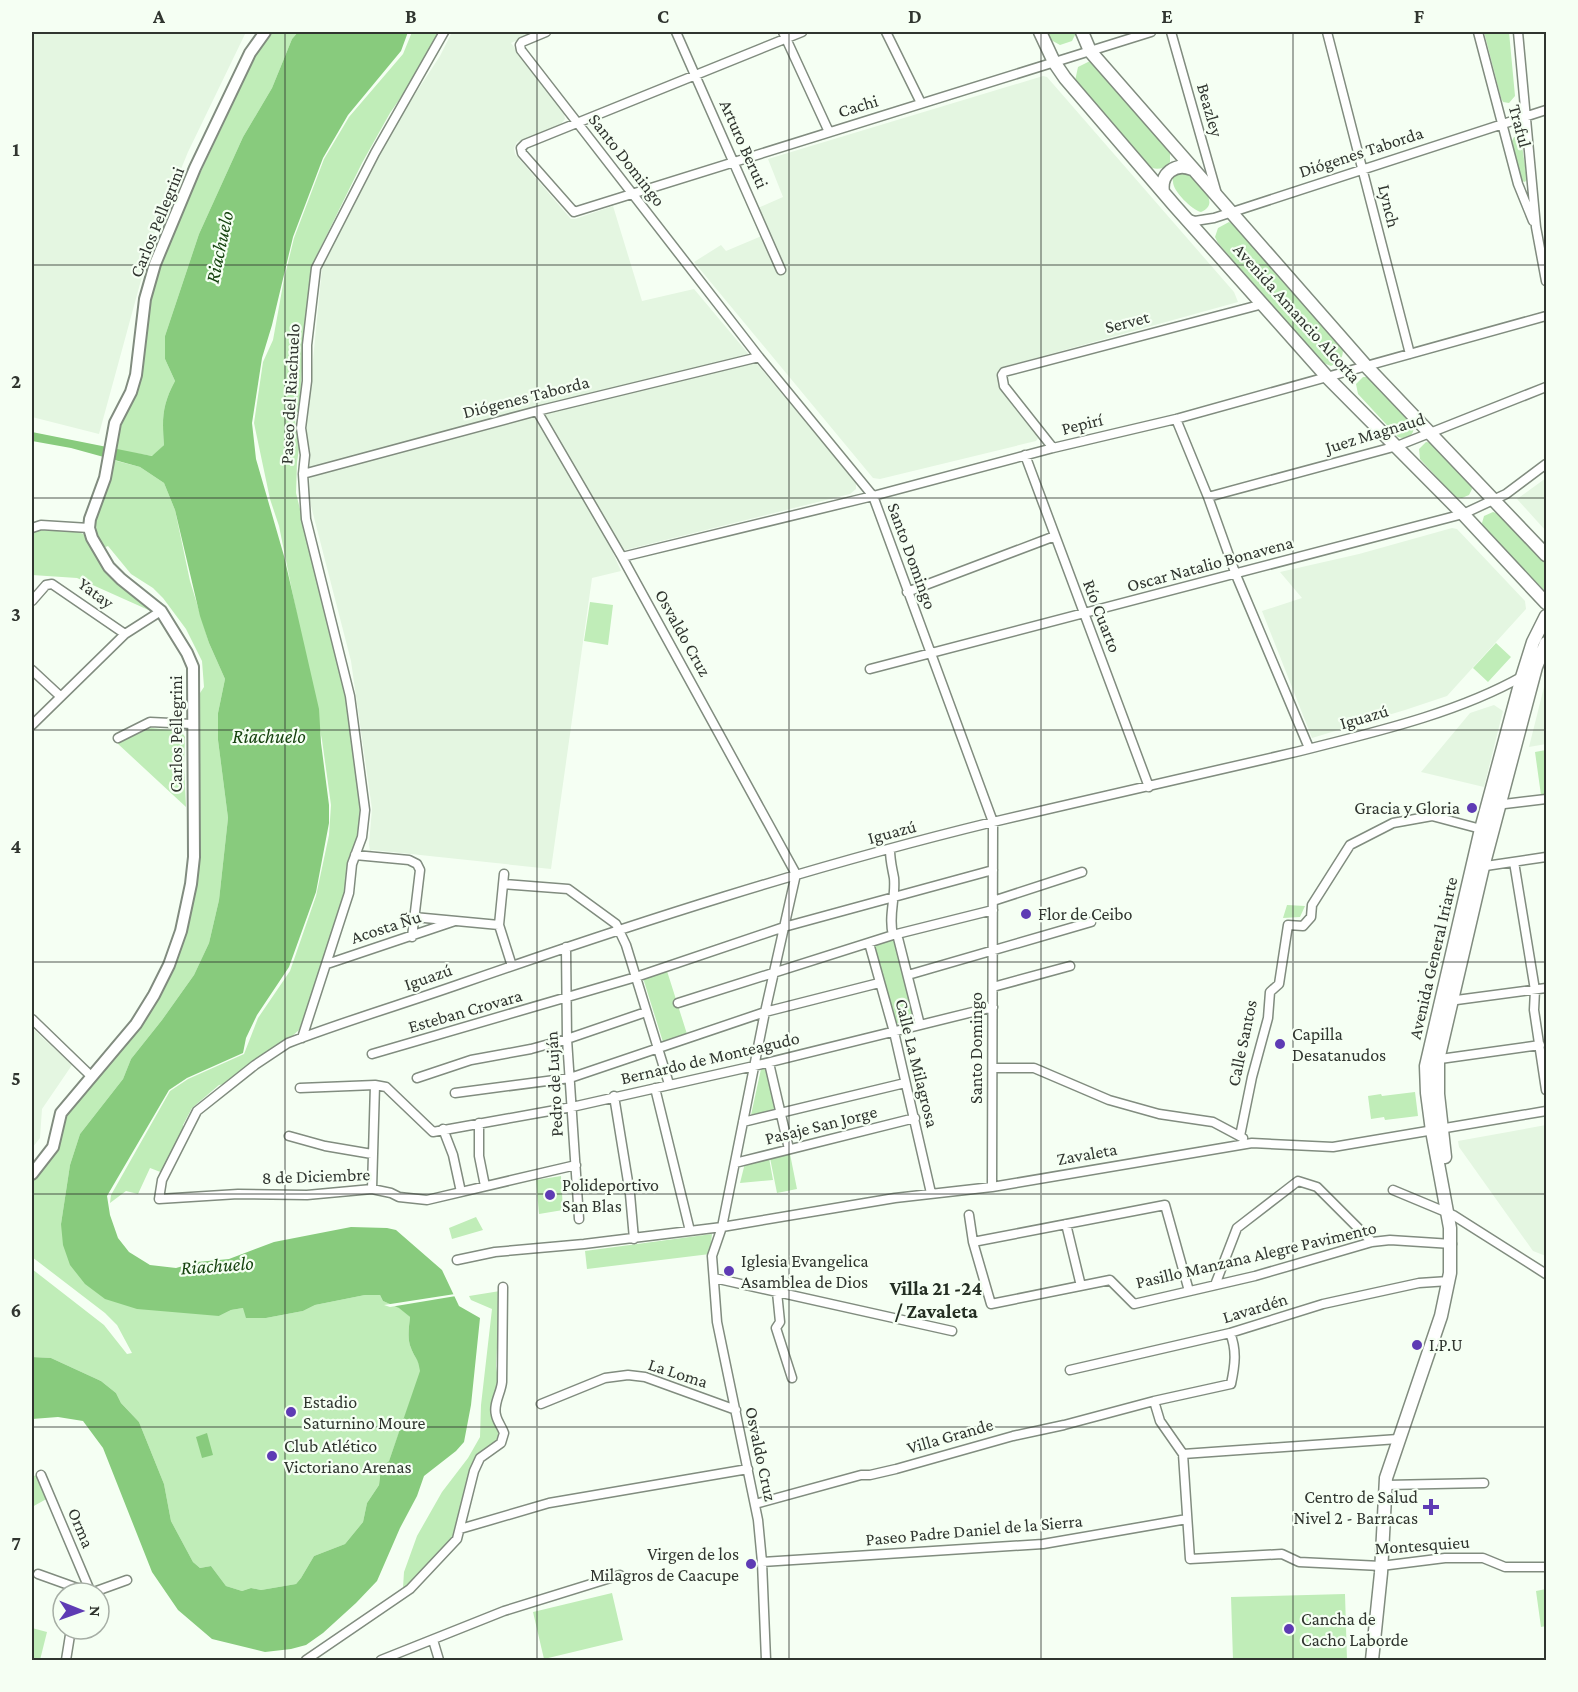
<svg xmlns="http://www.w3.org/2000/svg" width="1578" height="1692" viewBox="0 0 1578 1692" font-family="'Crimson Pro',serif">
<rect width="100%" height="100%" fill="#f5fff3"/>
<path fill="#e4f6e1" d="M32,32H246L188,152L152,240L99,434L32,417Z
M452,32H536L511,43L564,114L565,119L561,124L517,142L514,148L515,154L571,219H575L613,206L642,301L694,289L856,482V489L850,494L613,553L621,571L592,578L551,869L373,850L370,851L369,844L372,809L351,661L309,498L310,454L306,431L322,268L366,178L400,117L440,56Z
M1043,76L1047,77L1234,292L1238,302L1003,367L998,374L1001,388L1039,437L1036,441L880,479L873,478L694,262L721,245L726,251L769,233L758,208L783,197L768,159Z
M1546,478V531L1517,499Z
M1452,528L1457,529L1525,601L1526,609L1447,696L1405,710L1312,738L1262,611L1302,598L1280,572L1359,554Z
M1545,683H1546V744L1529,747Z
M1494,705L1503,711L1484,787L1421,772L1470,713Z
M32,1028L72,1065L42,1109L40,1138L32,1148Z
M1546,1125V1256L1533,1251L1459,1147L1458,1141Z"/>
<path fill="#c0edb8" d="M273,32H298L292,39L272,88L243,137L199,234L165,336V359L175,381C162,405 162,419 164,445L153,456L115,450L117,433L125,414L143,349L150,299L160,258L256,55Z
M412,32H440L423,65L390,113L362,163L313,263L304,335L300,402L298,412H294L299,449L297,462L296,493L348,703L361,805V821L346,896L299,1030L290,1038L226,1084L219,1085L192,1108L183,1125V1134L163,1173L150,1168L138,1194L126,1191L110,1203L111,1195L170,1091L188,1079L244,1054L258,1018L290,971L316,896L329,835L331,805L322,740L279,526L270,499L254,423L263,362L273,340L284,279L294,238L324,159L349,117L403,54Z
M1047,32H1076V33L1072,41L1060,45L1051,40Z
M1484,32H1509L1515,96L1509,103L1503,102L1501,98Z
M1090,61L1094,62L1170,149V162C1163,170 1155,171 1147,165L1075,81L1078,67Z
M1514,137L1521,139L1527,179L1525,182L1522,181L1512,141Z
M1177,172L1190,173C1198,183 1222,203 1201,212C1192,210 1173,191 1173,182C1172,177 1174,176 1177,172Z
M1229,222L1235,225L1343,348C1343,359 1340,362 1331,366L1321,362L1218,243L1215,237L1218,228Z
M1363,377H1370L1413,423C1416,433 1409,441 1398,437L1358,394L1356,384Z
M1426,442L1432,443L1470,482L1472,489L1469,495L1462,498L1455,497L1420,459L1419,449Z
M113,460L140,467L164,483L175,510L190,581L209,643L225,679L218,713V740L228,818L219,900L209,943L194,975L162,1020L131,1059L123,1079L80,1134L70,1165L61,1224L219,1316L231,1310L243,1308L266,1318L303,1311L315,1305L365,1295H380L383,1301L400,1308L410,1317C409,1327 407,1339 411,1348C415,1359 418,1357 421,1371L389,1461L381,1468L379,1485L367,1503L363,1522L345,1544L314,1556L301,1578L296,1584L261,1590L251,1588L242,1591L226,1586L211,1566L200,1568L193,1562L171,1521L164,1484L139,1422L121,1403L116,1393L101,1381L51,1358L32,1357V1269L104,1325L127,1354L132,1353L117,1325L105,1313L32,1257V1178L61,1120L156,997L193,893L198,696L204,687L202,661L186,629L163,598L153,588L131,574L108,546L103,548C86,521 104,488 113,460Z
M1493,512L1499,514L1546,564V592L1484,529L1482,523L1484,516Z
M38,530L79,532L87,536L155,611L153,612L77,578L32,575V532Z
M590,602L613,605L608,645L584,641Z
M1496,643L1511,657L1488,682L1473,668Z
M151,728L181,731L185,737L184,765L186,807L117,743Z
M1546,750V794L1541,795L1535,752Z
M1287,905L1305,906L1300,917L1283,918Z
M896,937L916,1019L894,1024L873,944Z
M667,971L687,1034L663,1042L643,978Z
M769,1067L777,1109L751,1115L761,1069Z
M1415,1092L1418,1116L1385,1120L1384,1117L1371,1119L1368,1096L1381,1094L1382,1096Z
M790,1154L797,1189L777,1193L770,1158Z
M769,1158L773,1180L740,1183L745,1163Z
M561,1176L563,1210L539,1214L536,1180Z
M476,1217L483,1230L452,1239L449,1228Z
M712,1234L710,1254L587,1269L585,1251Z
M500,1291L496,1366L499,1386L498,1438L494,1444L478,1455L453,1536L412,1583L403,1588L404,1572L417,1536L442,1492L468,1458L480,1437L481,1405L492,1309L471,1300L469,1296Z
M41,1475L50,1497L32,1507V1476Z
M1546,1589V1626L1541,1627L1536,1591Z
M612,1593L623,1640L544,1659L533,1612Z
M1345,1594L1347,1660H1233L1231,1597Z
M32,1628L47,1632L40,1660H32Z"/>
<path fill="#88cb7d" d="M298,32H408L401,51L348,115L323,158L293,237L272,325L262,358L252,423L256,459L284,556L319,709L321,743L329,805V823L316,892L289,967L257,1015L246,1038L243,1053L187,1078L169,1090L107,1196L110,1215L118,1238L129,1252L150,1265L176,1268L197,1262L229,1259L274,1242L351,1227L387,1228L396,1230L442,1270L459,1306L480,1318L471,1405L464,1442L456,1451L424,1476L417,1496L400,1528L377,1581L356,1603L323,1633L306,1645L291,1649L265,1652L212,1639L178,1610L152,1572L103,1448L83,1421L58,1417L32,1419V1357L51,1358L101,1381L116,1393L121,1403L139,1422L164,1484L171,1521L193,1562L200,1568L211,1566L226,1586L242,1591L251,1588L261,1590L296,1584L301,1578L314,1556L345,1544L363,1522L367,1503L379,1485L381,1468L389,1461L420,1371C418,1357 415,1359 411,1348C407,1339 409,1327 410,1317L399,1308L383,1301L380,1295H365L315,1305L303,1311L266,1318H246L243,1308L231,1310L219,1316L137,1309L105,1299L85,1284L70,1265L63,1245L61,1224L70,1165L80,1134L123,1079L131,1059L162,1020L194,975L209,943L219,900L228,818L218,740V713L225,679L209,643L200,616L175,510L164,483L140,467L71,448L32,441V432L152,456L164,445C162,419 162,405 175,381L165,359V336L199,234L243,137L272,88L292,39Z
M207,1433L213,1455L202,1458L196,1437Z"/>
<path fill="#f5fff3" d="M455,1294L456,1296L390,1307L384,1305Z"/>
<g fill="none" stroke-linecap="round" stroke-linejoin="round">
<g stroke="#818c7f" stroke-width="11">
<path id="minor" d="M546,32L522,42L520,45L521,50L759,357L873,496L993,822L992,1187
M676,32L781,270
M783,32L829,132
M802,32L525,144L521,148L522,153L574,212L1151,32
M886,32L921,103
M1171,32L1217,194
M1327,32L1410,354
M1478,32L1518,184L1533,221
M1518,32L1536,227L1546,281
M1186,218L1195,221L1214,218L1546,110
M537,411L622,557L796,874
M1176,419L1208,497L1236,575L1309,748
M1053,448L1004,386L1002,375L1004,372L1263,304
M1025,455L1149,787
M303,474L537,411L759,357
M1208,497L1397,446L1546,387
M32,528L41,525L89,528
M622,557L873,496L1053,448L1176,419L1546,316
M907,592L1055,536
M32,601L46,585L52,584L125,634
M870,669L1463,514L1506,494L1546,464
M32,670L60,696
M32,725L125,634L161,611
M118,738L150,722L192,724
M1496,805L1546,799
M890,849C890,861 892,867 894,878C896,897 888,916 893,935
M355,855L409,860L417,864L420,870L412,937
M1514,862L1535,990L1534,1010L1546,1090
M1479,867L1546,857
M504,874L499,925L512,966
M503,884L568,889L616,924L626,945L669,1084
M993,901L1082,872
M414,917L499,925
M897,934L920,1025
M869,943L894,1032L931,1193
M566,947L567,1039L579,1219
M327,964L455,921
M908,975L1091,922
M993,987L1070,966
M1449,1001L1546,988
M678,1003L893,935L993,910
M32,1019L92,1077
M302,1038L349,893L352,864L362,837L365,810L350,696L306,519L303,474L305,455L301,428L307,381V345L316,268L375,153L444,32
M372,1054L636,977L784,927L993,870
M1433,1060L1540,1045
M769,1063L789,1149
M993,1068H1034L1109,1100L1159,1114L1213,1122L1243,1138
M417,1078L471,1060L531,1049L567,1039L646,1012
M300,1088L375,1085L386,1087L433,1132L572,1107L754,1066L993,1007
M655,1088L690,1231
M455,1093L570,1078L765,1012L879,983
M614,1096L630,1194L634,1239
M743,1122L905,1083
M479,1123V1156L485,1186
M443,1129L453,1155L461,1192
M289,1136L325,1146L372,1154
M1240,1136L1252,1077L1268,1018L1270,992L1279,984L1288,925L1303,926L1311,917L1312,905L1350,845L1393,823L1432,816L1481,829
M735,1163L915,1118
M576,1165L427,1200L399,1197L391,1193L372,1189L307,1195L238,1194L159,1199L162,1180L197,1111L255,1065L288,1043C345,1021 403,1004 460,984C635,923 812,866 993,822C1094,798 1196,776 1296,752C1371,733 1456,714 1523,676
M372,1189L375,1085
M1393,1190L1453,1215L1546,1274
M969,1215L973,1242L991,1304L1110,1280L1134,1304L1255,1276L1372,1242L1390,1240L1452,1244
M1066,1224L1081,1286
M973,1242L1165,1205L1189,1291
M457,1260L495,1252L584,1244L722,1227L895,1198L992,1187L1252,1143L1333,1147L1546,1111
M714,1278L952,1331
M1215,1285L1237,1228L1298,1181L1317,1187L1372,1242
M777,1292L780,1322L776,1328L792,1378
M1070,1370L1230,1333L1323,1304L1419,1283L1449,1281
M1154,1401L1160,1421L1183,1454
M541,1404L605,1378L628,1375L645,1377L736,1410
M1398,1439L1183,1454L1190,1559L1282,1554L1299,1562L1381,1566L1445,1558H1483L1505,1567H1546
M41,1475L91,1593
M1386,1485L1484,1483
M755,1504L861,1475H870L896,1469L1013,1436L1064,1425L1154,1401L1231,1384C1235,1365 1237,1350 1230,1333
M460,1529L549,1503L748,1469
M762,1562L1043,1544L1187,1519
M38,1574L91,1593L127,1580
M433,1640L439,1660
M66,1660L71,1629
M306,1660L410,1589L457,1539L474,1471L480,1458L501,1443L504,1433C502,1427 497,1421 496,1415C493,1404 501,1393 502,1382L503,1287
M381,1660L504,1611L620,1575
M766,1660L762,1562L758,1520L717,1322L712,1256L722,1227L765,1012L796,874"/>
</g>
<g stroke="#818c7f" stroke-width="14">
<path id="tertiary" d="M32,1174L53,1147L61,1113L136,1024L154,995L169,965L181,931L191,884L194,857L193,667L187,653L161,611L121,579L109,567L92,538L89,528L90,519L105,478L115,423L131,392L136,375L145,299L155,264L195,168L250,53L265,32"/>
</g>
<g stroke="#818c7f" stroke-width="15">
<path id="secondary" d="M1040,32L1054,62L1065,78L1174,205L1328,378L1463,514L1546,603
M1082,32L1090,51L1096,58L1366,366L1546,555
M1163,192C1160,174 1175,162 1192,169
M1445,1157L1438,1094V1060L1483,867L1536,667L1546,643
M1372,1660L1381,1573L1386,1478L1441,1316L1450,1273V1228L1432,1131L1427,1093L1426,1066L1481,829L1522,677L1533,642L1546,616"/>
</g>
<use href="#minor" stroke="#fff" stroke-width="8"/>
<use href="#tertiary" stroke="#fff" stroke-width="10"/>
<use href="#secondary" stroke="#fff" stroke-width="12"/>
</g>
<path fill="none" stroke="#30352f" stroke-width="1.5" stroke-opacity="0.55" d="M285,32V1660M537,32V1660M789,32V1660M1041,32V1660M1293,32V1660M32,265H1546M32,498H1546M32,730H1546M32,962H1546M32,1194H1546M32,1427H1546"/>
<g fill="#5e3bb4" stroke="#f5fff3" stroke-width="2">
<circle cx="1472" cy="808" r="6"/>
<circle cx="1026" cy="914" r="6"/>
<circle cx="1280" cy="1044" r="6"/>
<circle cx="550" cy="1195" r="6"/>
<circle cx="729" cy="1271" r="6"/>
<circle cx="1417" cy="1345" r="6"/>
<circle cx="291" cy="1412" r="6"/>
<circle cx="272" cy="1456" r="6"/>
<path d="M1428 1498h6v6h6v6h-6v6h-6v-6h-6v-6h6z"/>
<circle cx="751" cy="1564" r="6"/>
<circle cx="1289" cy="1629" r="6"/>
</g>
<g text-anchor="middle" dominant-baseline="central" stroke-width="4.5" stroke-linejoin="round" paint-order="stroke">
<g font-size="18" fill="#30352f" stroke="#f5fff3">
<text transform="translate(858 106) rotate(-17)">Cachi</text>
<text transform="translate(1210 110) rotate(74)">Beazley</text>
<text transform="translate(1520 126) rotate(75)">Traful</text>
<text transform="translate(744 144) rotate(66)">Arturo Beruti</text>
<text transform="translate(1361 152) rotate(-18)">Diógenes Taborda</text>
<text transform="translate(627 160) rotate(52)">Santo Domingo</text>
<text transform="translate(1389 206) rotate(76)">Lynch</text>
<text transform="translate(157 222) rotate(-68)">Carlos Pellegrini</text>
<text transform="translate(1297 313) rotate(48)">Avenida Amancio Alcorta</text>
<text transform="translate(1127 322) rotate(-14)">Servet</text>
<text transform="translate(290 394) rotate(-87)">Paseo del Riachuelo</text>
<text transform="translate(526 397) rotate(-14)">Diógenes Taborda</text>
<text transform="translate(1082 424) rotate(-14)">Pepirí</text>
<text transform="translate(1375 433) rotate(-17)">Juez Magnaud</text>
<text transform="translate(912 556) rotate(70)">Santo Domingo</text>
<text transform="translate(1210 564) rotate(-15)">Oscar Natalio Bonavena</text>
<text transform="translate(96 593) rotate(36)">Yatay</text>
<text transform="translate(1102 616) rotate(69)">Río Cuarto</text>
<text transform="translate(683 633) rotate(61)">Osvaldo Cruz</text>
<text transform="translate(1364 717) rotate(-16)">Iguazú</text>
<text transform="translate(176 734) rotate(-90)">Carlos Pellegrini</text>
<text transform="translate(892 832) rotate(-15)">Iguazú</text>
<text transform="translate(386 927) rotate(-18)">Acosta Ñu</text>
<text transform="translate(1433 958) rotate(-77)">Avenida General Iriarte</text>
<text transform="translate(428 977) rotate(-19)">Iguazú</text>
<text transform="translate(465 1011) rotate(-16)">Esteban Crovara</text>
<text transform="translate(1242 1043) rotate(-78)">Calle Santos</text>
<text transform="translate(976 1048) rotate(-90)">Santo Domingo</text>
<text transform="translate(710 1058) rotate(-13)">Bernardo de Monteagudo</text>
<text transform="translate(917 1063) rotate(76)">Calle La Milagrosa</text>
<text transform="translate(554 1084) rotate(-93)">Pedro de Luján</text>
<text transform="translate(821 1125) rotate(-14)">Pasaje San Jorge</text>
<text transform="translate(1087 1154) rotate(-10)">Zavaleta</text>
<text transform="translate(316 1176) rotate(-2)">8 de Diciembre</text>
<text transform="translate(1256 1255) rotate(-13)">Pasillo Manzana Alegre Pavimento</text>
<text transform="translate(1255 1308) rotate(-17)">Lavardén</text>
<text transform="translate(678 1373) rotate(18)">La Loma</text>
<text transform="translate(950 1436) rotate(-16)">Villa Grande</text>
<text transform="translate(761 1454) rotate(78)">Osvaldo Cruz</text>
<text transform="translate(81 1528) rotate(67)">Orma</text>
<text transform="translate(974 1530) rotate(-5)">Paseo Padre Daniel de la Sierra</text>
<text transform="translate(1422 1545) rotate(-4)">Montesquieu</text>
</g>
<g font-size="18" fill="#30352f" stroke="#f5fff3" text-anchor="start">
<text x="1460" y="808" text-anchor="end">Gracia y Gloria</text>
<text x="1038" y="914">Flor de Ceibo</text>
<text x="1292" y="1034">Capilla<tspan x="1292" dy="21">Desatanudos</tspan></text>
<text x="562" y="1185">Polideportivo<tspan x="562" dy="21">San Blas</tspan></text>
<text x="741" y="1261">Iglesia Evangelica<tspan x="741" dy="21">Asamblea de Dios</tspan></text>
<text x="1429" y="1345">I.P.U</text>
<text x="303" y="1402">Estadio<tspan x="303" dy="21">Saturnino Moure</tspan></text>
<text x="284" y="1446">Club Atlético<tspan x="284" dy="21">Victoriano Arenas</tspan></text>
<text x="1418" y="1497" text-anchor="end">Centro de Salud<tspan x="1418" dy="21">Nivel 2 - Barracas</tspan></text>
<text x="739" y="1554" text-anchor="end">Virgen de los<tspan x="739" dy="21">Milagros de Caacupe</tspan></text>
<text x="1301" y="1619">Cancha de<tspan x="1301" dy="21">Cacho Laborde</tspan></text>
</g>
<g font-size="20" font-style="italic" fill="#16430f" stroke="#f5fff3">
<text transform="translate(219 247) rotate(-78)">Riachuelo</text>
<text x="269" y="736">Riachuelo</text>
<text transform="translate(217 1265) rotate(-4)">Riachuelo</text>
</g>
<g font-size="20" font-weight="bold" fill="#242e23" stroke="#f5fff3">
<text x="936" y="1288">Villa 21 -24<tspan x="936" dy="23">/ Zavaleta</tspan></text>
</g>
</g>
<rect width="1578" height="1692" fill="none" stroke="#f5fff3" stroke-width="66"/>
<g transform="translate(81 1611) rotate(91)"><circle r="28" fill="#f5fff3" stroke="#a6aea5" stroke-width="1.5"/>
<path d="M0-4.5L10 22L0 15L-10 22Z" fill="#5e3bb4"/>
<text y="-9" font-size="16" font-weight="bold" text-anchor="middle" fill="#30352f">N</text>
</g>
<rect x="33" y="33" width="1512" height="1626" fill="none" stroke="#30352f" stroke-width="2"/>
<g font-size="20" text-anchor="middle" font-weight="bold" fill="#30352f">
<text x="159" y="23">A</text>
<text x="411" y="23">B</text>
<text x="663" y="23">C</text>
<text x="915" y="23">D</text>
<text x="1167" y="23">E</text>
<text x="1419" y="23">F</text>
<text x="16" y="156">1</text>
<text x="16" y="388">2</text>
<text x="16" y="621">3</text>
<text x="16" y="853">4</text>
<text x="16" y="1085">5</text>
<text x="16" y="1317">6</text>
<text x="16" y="1550">7</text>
</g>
</svg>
